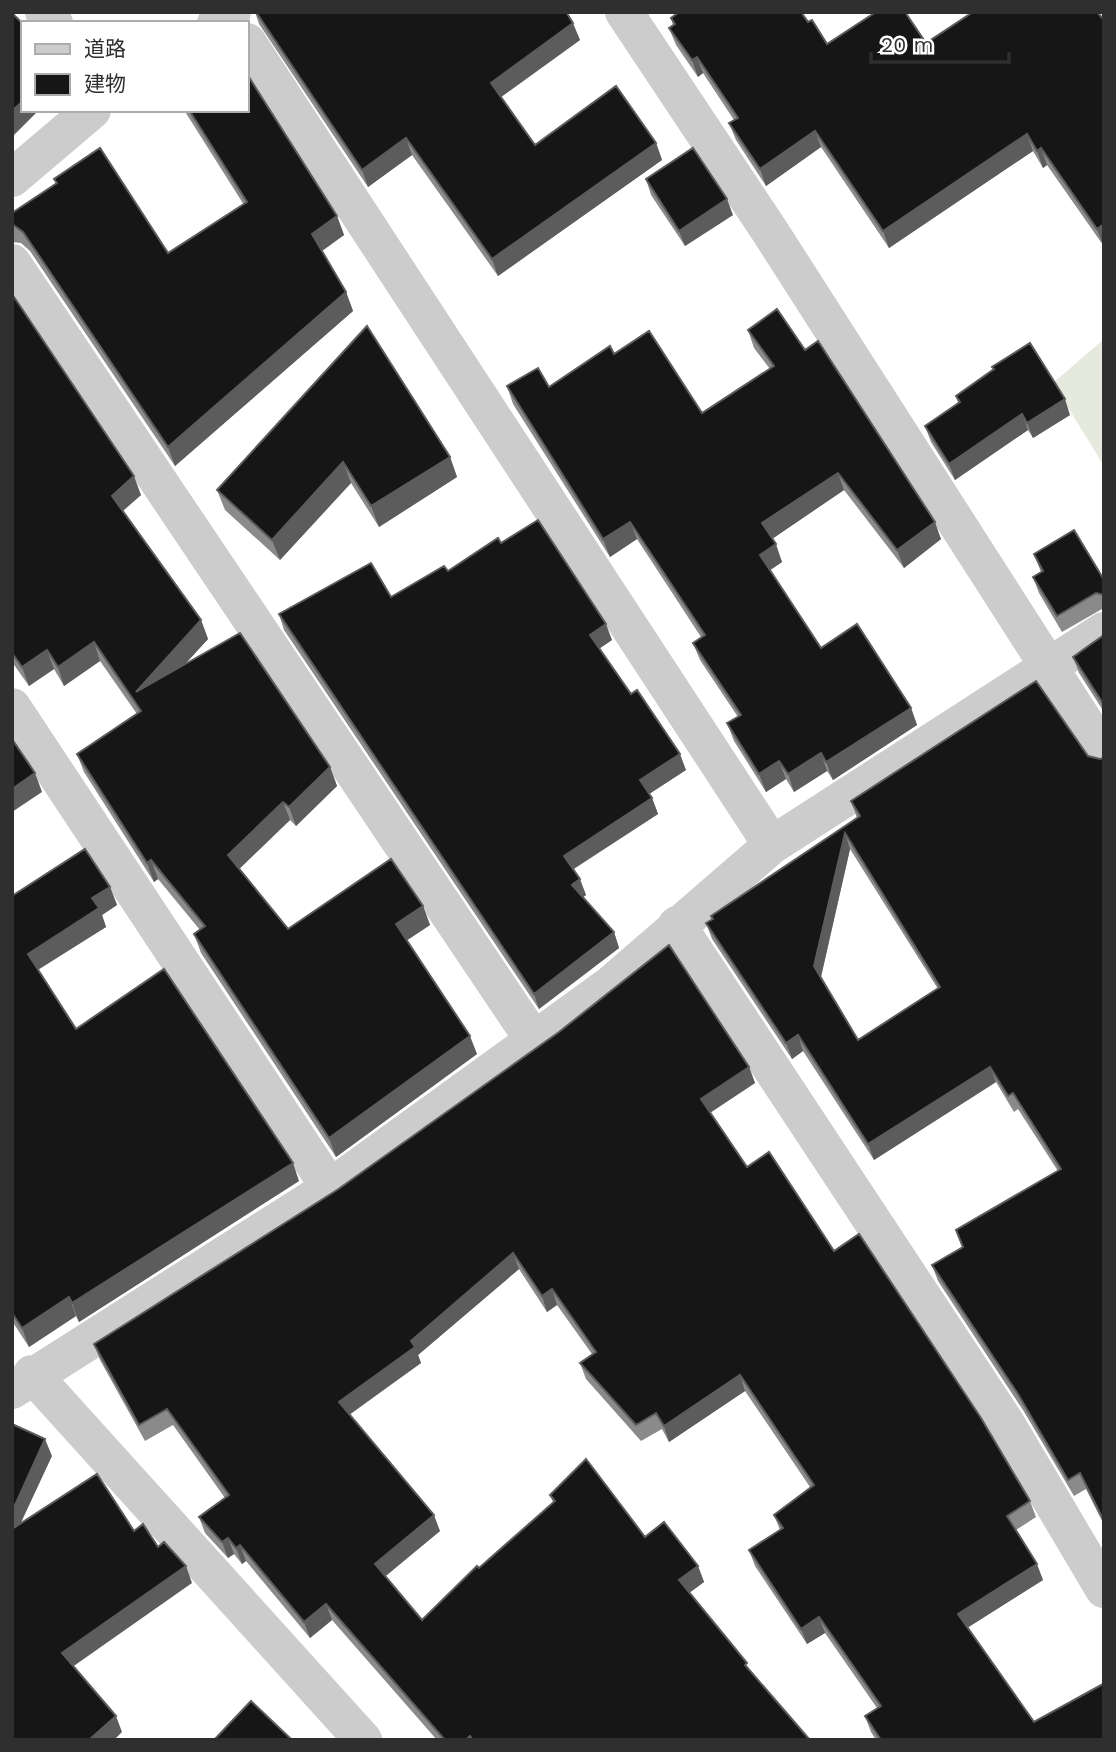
<svg xmlns="http://www.w3.org/2000/svg" width="1116" height="1752" viewBox="0 0 1116 1752" font-family="'Work Sans','Noto Sans JP',sans-serif">
<rect width="100%" height="100%" fill="#fff"/>
<path fill="#e6eade" d="M1104,339V466L1053,383Z"/>
<g fill="none" stroke-linecap="round" stroke-linejoin="round">
<path stroke="#ccc" stroke-width="38" d="M624,12L769,230L1104,753
M247,42L772,845
M12,263L535,1042
M12,707L330,1188
M677,925L1005,1422L1104,1589
M32,1374L363,1740
M12,1390L330,1188L609,986L772,845L1104,631"/>
<path stroke="#ccc" stroke-width="38" d="M44,12L54,23
M216,23L232,12
M12,178L92,110"/>
</g>
<path fill="#8a8a8a" fill-rule="evenodd" d="M255,12H566L580,40L501,97L535,145L656,143L662,160L498,276L412,155L368,187L259,24Z
M1097,12L1103,245L1047,165L1043,168L1033,151L889,248L821,147L766,186L736,140L729,123L734,120L703,73L698,77L676,45L669,28L673,25L671,18L808,22L827,44L926,43Z
M184,110H247L337,216L344,235L322,251L346,292L353,311L175,466L30,251L21,243L12,242V213L56,184L54,179L168,253L244,205Z
M646,179L733,215L685,246L651,195Z
M12,294L141,495L123,511L201,620L208,639L186,663L330,767L337,786L296,826L290,820L239,869L288,929L423,906L430,925L407,940L477,1054L336,1157L201,953L194,934L200,930L158,879L154,882L84,772L77,754L137,714L100,661L64,686L54,669L29,686L12,662Z
M367,326L450,457L457,477L379,527L351,483L280,560L225,510L217,490Z
M748,330L805,350L941,539L904,568L844,490L772,539L782,562L770,570L821,648L911,708L917,725L833,780L827,771L794,792L786,779L766,792L734,741L727,723L738,717L700,660L693,643L701,637L637,539L610,557L513,404L507,386L549,387L614,354L702,413L770,369L754,348Z
M956,396L1070,415L1033,438L1028,430L955,480L931,442L925,426L958,403Z
M501,543L612,640L599,648L631,694L686,770L649,794L652,798L658,814L574,869L586,895L583,897L614,932L619,948L539,1009L284,630L279,614L391,597L448,571Z
M1034,554L1104,580V610L1102,609L1062,632L1039,593L1033,577L1041,572Z
M1104,635V712L1079,673L1073,657Z
M1088,756L1100,759L1104,758V1525L1086,1489L1074,1496L1023,1410L938,1281L932,1265L962,1247L956,1230L1058,1171L1018,1109L1014,1112L996,1082L874,1160L803,1051L792,1059L712,939L706,923L712,920L711,916L857,818L851,801ZM850,849L938,989L858,1040L821,977Z
M110,887L117,905L102,915L106,927L38,970L76,1029L299,1181L79,1322L76,1316L29,1347L12,1321V896Z
M749,1067L755,1083L710,1112L747,1167L834,1251L1030,1501L1036,1517L1016,1530L1043,1580L968,1627L1034,1722L1104,1740H876L871,1732L865,1716L877,1708L825,1633L807,1644L755,1566L749,1550L780,1530L774,1515L810,1487L745,1391L669,1442L662,1429L641,1441L586,1379L580,1363L592,1354L557,1305L547,1312L519,1269L418,1355L421,1363L349,1414L440,1531L385,1576L422,1620L553,1502L550,1495L645,1537L698,1566L704,1582L689,1593L750,1670L810,1740H437L332,1620L310,1638L246,1561L242,1564L234,1554L228,1558L205,1533L199,1517L225,1498L173,1425L145,1441L100,1360L94,1344Z"/>
<path fill="#5c5c5c" d="M573,23L580,40L497,100L491,83Z
M697,57L703,73L698,77L692,60Z
M23,101V110H39L12,137V111Z
M815,131L821,147L766,186L760,169Z
M1027,134L1033,151L889,248L883,231Z
M406,138L412,155L368,187L362,170Z
M656,143L662,160L498,276L492,259Z
M1041,148L1047,165L1043,168L1037,151Z
M727,199L733,215L685,246L679,231Z
M337,216L344,235L319,253L312,234Z
M1104,224V245H1103L1097,229Z
M346,292L353,311L175,466L168,447Z
M1065,399L1070,415L1033,438L1027,423Z
M1022,414L1028,430L955,480L949,464Z
M450,457L457,477L379,527L371,506Z
M343,462L351,483L280,560L272,540Z
M838,473L844,490L769,541L762,523Z
M134,476L141,495L119,514L112,496Z
M630,522L637,539L610,557L603,539Z
M935,522L941,539L904,568L897,550Z
M776,544L782,562L766,573L760,555Z
M201,620L208,639L142,711L136,692Z
M606,624L612,640L596,651L590,635Z
M94,642L100,661L64,686L58,667Z
M47,650L54,669L29,686L22,667Z
M911,708L917,725L833,780L826,762Z
M821,753L827,771L794,792L788,774Z
M680,754L686,770L646,796L640,780Z
M779,761L786,779L766,792L759,774Z
M330,767L337,786L296,826L289,807Z
M35,773L42,792L12,812V789Z
M652,798L658,814L570,871L564,856Z
M283,802L290,820L235,873L228,855Z
M845,833L850,849L820,981L814,966Z
M151,860L158,879L154,882L147,863Z
M580,879L586,895L578,901L572,885Z
M110,887L117,905L102,915L106,927L34,972L28,954L92,898Z
M423,906L430,925L403,943L396,924Z
M614,932L619,948L539,1009L534,994Z
M798,1035L803,1051L792,1059L786,1043Z
M470,1036L477,1054L336,1157L329,1138Z
M749,1067L755,1083L707,1115L701,1099Z
M990,1067L996,1082L874,1160L868,1144Z
M293,1163L299,1181L79,1322L72,1303Z
M513,1253L519,1269L418,1355L421,1363L345,1418L339,1402Z
M552,1289L557,1305L547,1312L542,1296Z
M69,1297L76,1316L29,1347L22,1328Z
M740,1375L745,1391L669,1442L664,1426Z
M45,1439L52,1456L12,1542V1512Z
M434,1515L440,1531L381,1580L375,1564Z
M228,1538L234,1554L228,1558L222,1542Z
M240,1545L246,1561L242,1564L236,1548Z
M1037,1564L1043,1580L964,1630L958,1614Z
M186,1566L192,1583L68,1670L62,1653Z
M698,1566L704,1582L685,1596L679,1580Z
M326,1604L332,1620L310,1638L304,1622Z
M819,1617L825,1633L807,1644L801,1629Z
M116,1716L122,1732L114,1740H89Z"/>
<path fill="#161616" stroke="#5c5c5c" stroke-width="2" fill-rule="evenodd" d="M256,12H566L573,23L491,83L535,145L616,86L656,143L492,259L406,138L362,170Z
M679,12H801L808,22L812,20L827,44L876,12H905L926,43L973,12H1097L1104,20V224L1097,229L1041,148L1037,151L1027,134L883,231L815,131L760,169L729,123L738,118L697,57L692,60L669,28L675,24L671,18Z
M12,13L23,24V101L12,111Z
M247,74L337,216L312,234L346,292L168,447L23,232L12,224V213L57,183L54,179L100,148L168,253L247,202L189,110H247Z
M693,148L727,199L679,231L646,179Z
M12,294L134,476L112,496L201,620L136,692L240,633L330,767L289,807L283,802L228,855L288,929L391,859L423,906L396,924L470,1036L329,1138L194,934L205,926L151,860L147,863L77,754L141,711L94,642L58,667L47,650L22,667L12,653Z
M777,309L805,350L818,341L935,522L897,550L838,473L762,523L776,544L760,555L821,648L857,624L911,708L826,762L821,753L788,774L779,761L759,774L727,723L741,715L693,643L705,635L630,522L603,539L507,386L538,368L549,387L610,346L614,354L649,331L702,413L774,366L748,330Z
M367,326L450,457L371,506L343,462L272,540L217,490Z
M1030,343L1065,399L1027,423L1022,414L949,464L925,426L960,402L956,396L994,369L992,367Z
M538,520L606,624L590,635L631,694L637,690L680,754L640,780L652,798L564,856L580,879L572,885L614,932L534,994L279,614L371,563L391,597L444,566L448,571L498,538L501,543Z
M1074,530L1104,580V595L1096,593L1057,616L1033,577L1043,571L1034,554Z
M1104,635V705L1073,657Z
M1036,681L1088,756L1100,759L1104,758V1521L1080,1473L1068,1480L1018,1394L932,1265L963,1247L956,1230L1061,1169L1013,1093L1008,1096L990,1067L868,1144L798,1035L786,1043L706,923L713,919L711,916L860,816L851,801ZM845,833L940,987L858,1040L814,966Z
M12,739L35,773L12,789Z
M85,849L110,887L92,898L99,908L28,954L76,1029L164,969L293,1163L72,1303L69,1297L22,1328L12,1313V896Z
M669,945L749,1067L701,1099L747,1167L769,1152L834,1251L859,1234L981,1418L1030,1501L1007,1516L1037,1564L958,1614L1034,1722L1103,1684L1104,1740H881L865,1716L881,1706L819,1617L801,1629L749,1550L783,1528L774,1515L814,1485L740,1375L664,1426L656,1413L636,1425L580,1363L596,1352L552,1289L542,1296L513,1253L411,1341L415,1347L339,1402L434,1515L375,1564L422,1620L477,1566L479,1568L555,1501L550,1495L586,1459L645,1537L664,1522L698,1566L679,1580L747,1663L745,1665L810,1740H473L470,1736L466,1740H445L326,1604L304,1622L240,1545L236,1548L228,1538L222,1542L199,1517L229,1495L167,1409L139,1425L94,1344L337,1190L559,1032Z
M12,1424L45,1439L12,1512Z
M97,1474L134,1531L143,1524L158,1547L164,1542L186,1566L62,1653L116,1716L89,1740H12V1529Z
M251,1701L292,1740H214Z"/>
<rect width="1116" height="1752" fill="none" stroke="#2f2f2f" stroke-width="28"/>
<rect x="21" y="21" width="228" height="91" fill="#ffffff" stroke="#acacac" stroke-width="2"/>
<rect x="35" y="44" width="35" height="10" fill="#cccccc" stroke="#acacac" stroke-width="2"/>
<text x="84" y="56" font-size="21" fill="#2f2f2f">道路</text>
<rect x="35" y="74" width="35" height="21" fill="#161616" stroke="#acacac" stroke-width="2"/>
<text x="84" y="91" font-size="21" fill="#2f2f2f">建物</text>
<path d="M871 52v10h138v-10" fill="none" stroke="#2f2f2f" stroke-width="3.5"/>
<text x="881" y="52" font-size="21" fill="#2f2f2f" stroke="#ffffff" stroke-width="5" paint-order="stroke">20 m</text>
</svg>
